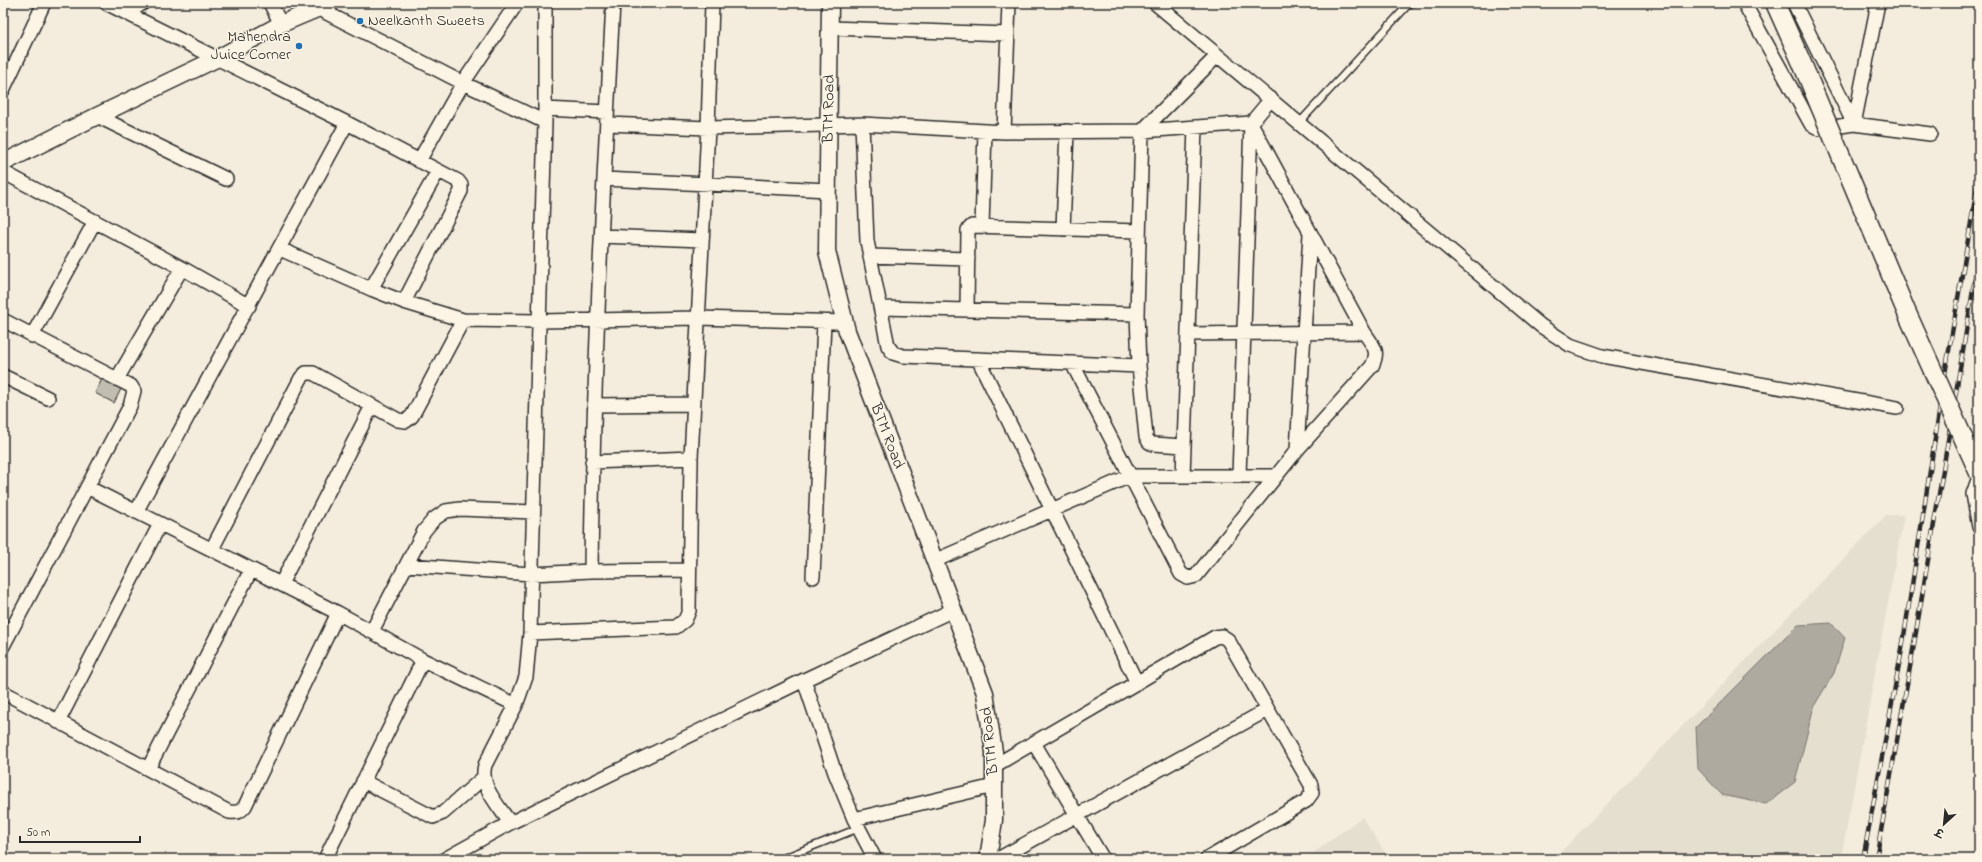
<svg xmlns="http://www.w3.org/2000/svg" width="1982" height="862" viewBox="0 0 1982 862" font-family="'Indie Flower','Playpen Sans Deva',sans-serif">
<rect width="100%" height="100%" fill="#f4edde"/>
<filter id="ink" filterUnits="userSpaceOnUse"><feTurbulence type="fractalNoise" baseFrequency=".025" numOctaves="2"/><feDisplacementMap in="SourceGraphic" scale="8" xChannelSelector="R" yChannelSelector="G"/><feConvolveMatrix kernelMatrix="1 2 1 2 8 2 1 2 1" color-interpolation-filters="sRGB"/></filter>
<g filter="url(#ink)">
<path fill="#e5dfd0" d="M1886,515H1904L1841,859H1554Z
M1362,817L1389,859H1305Z"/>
<path fill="#afaaa0" stroke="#7a7771" d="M1831,623L1845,638L1834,673L1814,706L1795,782L1766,804L1722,795L1698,769L1696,727L1798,625Z"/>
<path fill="#c2bdb1" stroke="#2b2b2b" d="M104,375L123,385L114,403L95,393Z"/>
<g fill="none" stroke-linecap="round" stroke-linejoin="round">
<g stroke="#2b2b2b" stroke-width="9">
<path id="service" d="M1299,123L1408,5L1412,3
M781,859L859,828"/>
</g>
<g stroke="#2b2b2b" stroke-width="16">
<path id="minor" d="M106,3L347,123L458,181L461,185V191L404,302
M270,3L281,24
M1155,3L1541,326L1570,345L1602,356L1897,408
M1744,3L1811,124L1820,129L1854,124L1794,3
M1878,3L1854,124L1930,134
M125,6L127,13L143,3
M319,9L463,83L545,122
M830,28L1008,34
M3,90L44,3
M545,109L607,112
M97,116L226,179
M607,124L708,128L862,124L1004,132L1142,131L1251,123
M862,124L867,241L888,346L893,353L903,356L1139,366
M1004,132L1009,3
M419,161L463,83L517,3
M3,172L182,268L249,306
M604,179L828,190
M982,226L985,131
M1063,229L1067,131
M601,236L702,240
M280,249L371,289L404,302L463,320L540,321L698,318L845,322
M870,256L968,259
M371,289L438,171
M881,308L1137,314
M967,310L968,230L972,226L1139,231
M3,320L117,379L131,386L134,391L130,406L3,646
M1188,334L1364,332
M32,336L95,221
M978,359L1137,683
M1072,363L1181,574L1188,578L1196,576L1297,450L1372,366C1380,350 1373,346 1364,332L1251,123
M3,376L48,398
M117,379L182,268
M594,405L694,404
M1184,446L1153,444L1149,442L1146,437L1139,366L1137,314L1142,131L1217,56
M1297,450L1310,234
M592,462L691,458
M1183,476L1195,127
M1239,476L1251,123L1271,99
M1979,477L1973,494L1979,527
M87,487L338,613L423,660L516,705
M136,512L347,123
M212,549L301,378L306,373H313L398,420L406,421L412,416L463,320
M934,561L1130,476H1275
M407,565L531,574L591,571L689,570
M591,571C593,381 603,192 613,3
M813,577L824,322
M281,584L372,406
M372,631L424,531L434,519L446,511L460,509L533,512
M530,633L676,627L685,620L689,611L691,458L708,128L712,3
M804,680L835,773L854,819L875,859
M3,692L229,812C238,813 240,812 245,806L338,613
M58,722L160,524
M1034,743L1103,859
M994,766L1215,637L1222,636L1228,640L1311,785L1312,793L1306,801L1207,859
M148,769L251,570
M363,781L433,817L443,813L483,778
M854,819L994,786
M510,823C499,806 479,786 485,765L516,705L526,677L530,633L545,122V3
M325,859L423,660
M445,859L510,823L804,680L953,610
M998,859L1267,710"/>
</g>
<g stroke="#2b2b2b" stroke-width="19">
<path id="tertiary" d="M830,3L827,251L847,331L985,693L994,752V820L988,859
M3,163L97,116L216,59L281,24L331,3"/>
</g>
<use href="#service" stroke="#fcf5e5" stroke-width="6"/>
<use href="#minor" stroke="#fcf5e5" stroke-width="13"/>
<use href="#tertiary" stroke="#fcf5e5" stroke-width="16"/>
<g stroke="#2b2b2b" stroke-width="4.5">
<path id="rail" d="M1863,859L1902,649L1947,362L1979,176
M1876,859L1913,650L1979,254"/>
</g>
<use href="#rail" stroke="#fcf5e5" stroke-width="3" stroke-dasharray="9" stroke-linecap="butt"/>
<g stroke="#2b2b2b" stroke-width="21" stroke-linecap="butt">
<path id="secondary-bridge" d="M1775,3L1801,61L1906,311L1979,473"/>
</g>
<use href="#secondary-bridge" stroke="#fcf5e5" stroke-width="18"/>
</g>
</g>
<g fill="#1f6fb2" stroke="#fcf5e5" stroke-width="1.5">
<circle cx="360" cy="21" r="4"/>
<circle cx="299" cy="46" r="4"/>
</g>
<g text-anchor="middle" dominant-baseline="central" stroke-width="3" stroke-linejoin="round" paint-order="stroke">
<g font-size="16" fill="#2b2b2b" stroke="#fcf5e5" text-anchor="start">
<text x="368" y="21">Neelkanth Sweets</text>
<text x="291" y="37" text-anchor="end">Mahendra<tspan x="291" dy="18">Juice Corner</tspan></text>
</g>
<g font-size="16" fill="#2b2b2b" stroke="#fcf5e5">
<text transform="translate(829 109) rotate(-89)">BTM Road</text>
<text transform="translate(887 436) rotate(69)">BTM Road</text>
<text transform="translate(990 741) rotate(-96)">BTM Road</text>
</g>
</g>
<rect width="1982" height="862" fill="none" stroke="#fcf5e5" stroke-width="16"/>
<rect x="8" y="8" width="1966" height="846" fill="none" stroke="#2b2b2b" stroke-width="1.5" filter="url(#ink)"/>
<g transform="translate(1944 824) rotate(207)" stroke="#fcf5e5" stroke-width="3" paint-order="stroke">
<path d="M0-3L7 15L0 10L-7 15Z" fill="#2b2b2b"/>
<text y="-6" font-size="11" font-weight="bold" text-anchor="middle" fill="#2b2b2b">उ</text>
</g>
<path d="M20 836v6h120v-6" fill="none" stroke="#2b2b2b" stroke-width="2"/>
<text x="26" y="836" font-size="12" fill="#2b2b2b" stroke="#fcf5e5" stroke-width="3" paint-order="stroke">50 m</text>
</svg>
